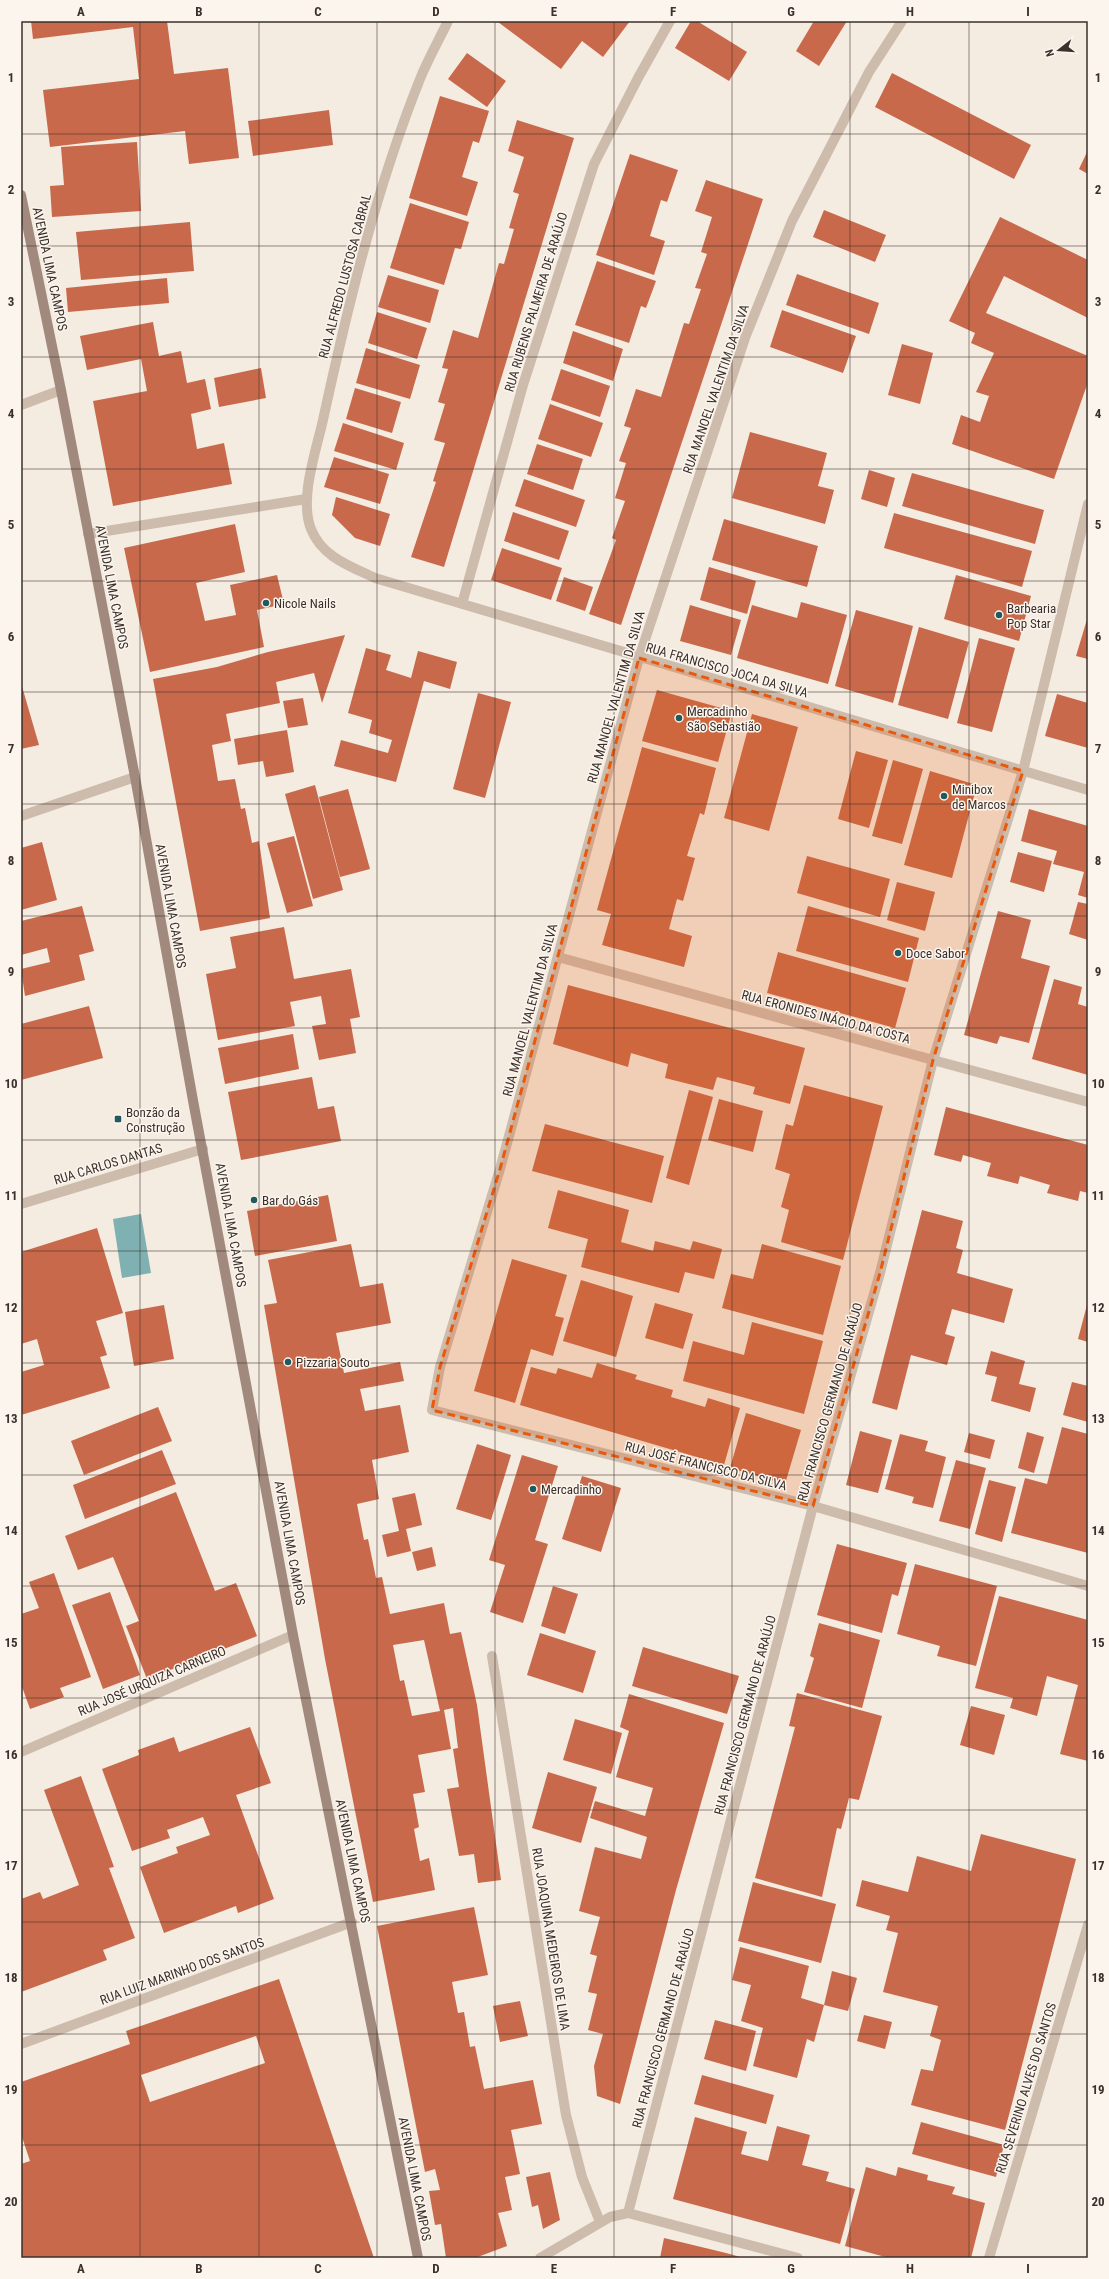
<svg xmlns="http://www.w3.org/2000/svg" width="1109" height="2279" viewBox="0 0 1109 2279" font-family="'Roboto Condensed',sans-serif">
<rect width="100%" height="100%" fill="#f4ebe1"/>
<path fill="#7fb0b2" d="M141,1214L151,1273L122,1278L113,1219Z"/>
<path fill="#c8694b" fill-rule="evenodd" d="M31,21H167L174,74L228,68L239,158L189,164L185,131L50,147L43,90L139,79L133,27L33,39Z
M499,21H630L603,57L582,41L561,69L498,22Z
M691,21H697L747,52L729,81L675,48Z
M814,21H847L819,66L796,51Z
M467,53L506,81L487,107L448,79Z
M892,73L1031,145L1014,179L875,107Z
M440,96L489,111L479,143L473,141L462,177L478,182L467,216L409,198Z
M329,110L333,145L253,156L248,121Z
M517,120L574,138L444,567L411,557L436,482L433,481L445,443L434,440L445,404L438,402L448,369L442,368L453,330L478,338L499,263L504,264L514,229L509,228L519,194L513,192L524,157L508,151Z
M137,142L141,211L52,217L50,186L64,185L61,147Z
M1088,150V174L1079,169Z
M630,154L678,170L667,202L661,200L650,236L665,241L654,275L596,255Z
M706,180L763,199L621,625L589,614L616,540L612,538L625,501L615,498L626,463L619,461L631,428L624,426L636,389L661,397L684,323L689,324L701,289L695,288L707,254L701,252L712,217L695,211Z
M410,203L469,222L461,249L455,248L444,285L390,268Z
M824,210L886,235L875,262L813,237Z
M1000,217L1088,260V318L1004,276L986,313L1088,356V382L1054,479L952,444L961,415L980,422L989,396L976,392L994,353L971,343L975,333L949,321Z
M190,222L194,271L81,280L76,232Z
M597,261L656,281L646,308L641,306L629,343L575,325Z
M797,274L879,303L869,334L786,305Z
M388,275L439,290L430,323L378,307Z
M167,278L169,303L68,312L66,288Z
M782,310L856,336L843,373L770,347Z
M377,312L427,328L417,359L368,343Z
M153,322L159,356L181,351L187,383L205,379L211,409L191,414L197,449L224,443L232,484L113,506L93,401L147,391L141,359L87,370L80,336Z
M573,331L623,349L613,381L563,363Z
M902,344L933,353L920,404L888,395Z
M366,348L420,365L410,399L356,383Z
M261,368L266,398L219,407L214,378Z
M561,369L610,386L600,417L551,400Z
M355,388L401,402L392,433L346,419Z
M550,404L603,423L591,457L538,439Z
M343,423L404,443L396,470L334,451Z
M750,432L827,453L818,486L834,490L825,524L732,498Z
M537,444L583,459L573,490L527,474Z
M334,457L389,474L380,504L324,487Z
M869,470L895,478L887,507L861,499Z
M912,473L1044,510L1035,544L902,506Z
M524,479L585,500L576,527L515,506Z
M336,497L390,514L380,546L355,538L332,515Z
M513,512L569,531L559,560L504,541Z
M894,513L1032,551L1022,587L884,548Z
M724,519L818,546L807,587L712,560Z
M235,524L245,572L196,583L205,621L236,615L230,585L277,575L284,604L257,610L264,647L150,672L124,548Z
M502,548L562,568L551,600L491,580Z
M709,567L756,581L747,614L700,600Z
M956,575L1031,596L1019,641L944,619Z
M564,577L593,587L585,611L556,601Z
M801,602L847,615L828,684L737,658L752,605L797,618Z
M690,605L741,620L731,655L680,641Z
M856,610L913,626L893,703L835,686Z
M1088,616V659L1076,656Z
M919,627L969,642L948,719L898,705Z
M345,635L322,703L314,673L276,682L280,703L226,714L231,741L212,745L218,781L235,779L241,809L245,808L252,843L259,841L270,918L200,931L153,679L217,667L268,652Z
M979,638L1015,648L992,732L957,723Z
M366,648L391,655L386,670L411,678L418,651L457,662L450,689L424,681L396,782L334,766L341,740L388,753L392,740L369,733L372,720L348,713Z
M21,683L39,745L21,749Z
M657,690L732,711L718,762L642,741Z
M478,693L511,702L485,798L453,789Z
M1057,694L1088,703V748L1045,736Z
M303,698L308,725L288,728L283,701Z
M752,714L798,727L769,831L724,818Z
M287,730L294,772L266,777L263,761L238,765L234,739Z
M642,747L716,768L704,815L700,813L687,856L695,858L683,901L677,899L669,929L692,936L684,967L602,945L611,914L597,910Z
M856,751L888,760L869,828L838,819Z
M893,760L923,769L902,844L872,836Z
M930,771L977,785L952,878L904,865Z
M315,785L343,890L313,899L285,794Z
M348,789L370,869L340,877L319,797Z
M1029,809L1088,826V898L1078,895L1084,872L1053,864L1057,851L1021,841Z
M294,836L313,906L287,913L267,843Z
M42,842L57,900L21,910V848Z
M1018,852L1052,861L1044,892L1010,882Z
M807,856L890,879L880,917L797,893Z
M897,882L935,892L925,931L887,920Z
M1078,902L1088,904V940L1069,934Z
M82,906L94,951L79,955L85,980L25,996L21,969L50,962L47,948L21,955V921Z
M808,906L919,938L908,982L796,951Z
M998,911L1031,920L1021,958L1050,966L1029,1043L1000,1036L997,1044L964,1035Z
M284,927L294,979L351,969L360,1017L350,1019L356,1053L319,1060L312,1026L326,1024L321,996L290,1002L295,1026L218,1040L206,974L236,968L230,937Z
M778,952L906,988L895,1028L767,993Z
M1054,979L1082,987L1078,1004L1088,1007V1075L1032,1059Z
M568,985L805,1048L790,1104L753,1094L755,1087L717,1077L713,1090L665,1078L668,1064L631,1053L628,1067L553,1044Z
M89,1006L103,1058L21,1080V1024Z
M293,1034L299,1069L225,1084L218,1048Z
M312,1077L318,1109L334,1106L341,1141L241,1160L228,1092Z
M804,1085L883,1106L843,1260L781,1242L789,1210L781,1207L790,1174L775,1169L786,1124L793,1126Z
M689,1090L713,1097L689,1185L666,1178Z
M719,1099L763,1111L753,1152L708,1140Z
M946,1107L1088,1145V1193L1080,1191L1078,1201L1047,1193L1050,1185L1020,1176L1018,1184L987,1176L991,1163L963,1155L961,1162L934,1155Z
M545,1124L664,1156L652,1203L532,1171Z
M558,1190L629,1210L621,1242L653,1251L655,1241L690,1250L693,1241L722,1249L714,1279L685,1272L679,1293L581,1267L588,1239L548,1228Z
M328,1195L337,1241L255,1256L247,1211Z
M922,1210L963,1221L956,1248L963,1250L957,1273L1013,1289L1004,1323L952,1309L945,1334L955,1337L947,1365L911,1355L897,1410L872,1403Z
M97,1228L123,1313L96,1321L107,1355L100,1357L110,1388L21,1415V1372L44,1365L37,1339L21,1344V1252Z
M351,1244L360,1287L383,1283L391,1323L336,1333L344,1373L400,1362L404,1381L360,1389L365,1411L400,1405L409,1452L372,1460L379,1499L357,1504L364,1540L368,1539L376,1578L382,1577L390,1614L444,1603L450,1634L461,1632L477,1705L501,1880L478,1883L474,1854L459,1856L447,1789L459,1787L453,1749L458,1748L453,1708L444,1710L451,1749L418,1755L425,1792L413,1794L419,1827L414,1829L420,1861L429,1858L435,1890L373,1902L325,1659L264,1305L277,1303L268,1260ZM424,1640L440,1711L412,1716L404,1680L400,1681L393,1645Z
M762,1244L841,1266L823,1335L722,1308L731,1274L753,1279Z
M512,1259L567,1275L555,1316L564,1318L553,1356L531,1349L515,1403L474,1391Z
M581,1280L633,1296L616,1357L563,1341Z
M655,1303L693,1314L683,1349L645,1338Z
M164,1305L174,1359L134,1366L125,1312Z
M1087,1305H1088V1342L1078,1339Z
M752,1322L823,1341L804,1414L683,1381L693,1341L744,1355Z
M991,1351L1025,1361L1019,1384L1036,1388L1030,1412L991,1401L997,1377L985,1374Z
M597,1363L637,1375L635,1379L673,1390L671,1397L705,1407L708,1398L740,1408L724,1465L520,1405L531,1367L556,1374L558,1368L592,1378Z
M1072,1382L1088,1386V1422L1063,1415Z
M158,1407L172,1441L84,1475L71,1441Z
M746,1413L801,1430L785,1484L730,1468Z
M1062,1427L1088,1434V1553L1011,1533L1025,1478L1047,1484Z
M860,1431L892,1440L878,1493L846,1485Z
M1027,1432L1044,1437L1034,1473L1018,1468Z
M969,1433L995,1440L990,1459L964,1452Z
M900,1434L928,1441L925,1451L946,1457L933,1508L912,1503L914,1497L885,1489Z
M477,1444L511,1455L491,1520L456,1509Z
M162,1450L176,1484L85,1519L73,1485Z
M522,1455L558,1466L535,1540L548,1544L523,1623L490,1612L505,1565L489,1560Z
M956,1460L986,1468L970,1529L939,1521Z
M582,1476L621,1488L601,1552L562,1539Z
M989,1480L1016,1487L1002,1542L975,1534Z
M176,1492L215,1591L236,1583L257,1636L147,1679L126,1626L139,1621L113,1557L78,1570L65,1536Z
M415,1493L422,1525L406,1529L411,1551L387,1557L382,1535L399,1531L392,1498Z
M837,1544L907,1563L898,1596L892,1594L882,1633L817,1615Z
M432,1547L436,1566L417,1571L412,1552Z
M915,1564L997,1586L976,1666L937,1656L940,1646L897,1634Z
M54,1573L91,1677L60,1688L64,1697L30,1709L21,1684V1614L39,1608L29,1582Z
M553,1586L578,1594L565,1634L541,1626Z
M110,1592L140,1675L103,1689L72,1605Z
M999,1596L1088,1620V1761L1060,1754L1078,1685L1047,1676L1037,1716L1010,1708L1013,1698L975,1688Z
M819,1623L880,1640L862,1708L804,1692L814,1658L810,1656Z
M540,1633L596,1651L583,1693L527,1675Z
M643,1647L739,1676L727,1714L632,1686Z
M797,1693L882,1716L859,1800L849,1798L841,1829L837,1828L822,1897L755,1878L795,1727L789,1726Z
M629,1694L724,1723L676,1890L620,2104L597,2096L594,2066L603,2034L588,2030L597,1994L588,1992L597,1956L590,1954L600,1917L579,1911L595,1847L641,1859L647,1837L590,1818L595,1801L645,1816L653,1788L616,1777L629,1731L620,1727Z
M971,1706L1005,1715L994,1755L960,1745Z
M575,1719L622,1733L611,1774L563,1760Z
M250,1727L271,1783L236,1795L274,1899L238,1913L236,1906L164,1933L140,1867L178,1853L176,1847L210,1835L203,1817L167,1830L170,1838L132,1851L102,1769L139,1755L138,1750L174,1737L179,1752Z
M548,1772L597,1787L581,1843L532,1828Z
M81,1776L114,1867L109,1868L135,1938L103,1950L107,1960L21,1992V1899L40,1892L43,1899L79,1885L44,1790Z
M981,1834L1076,1859L1005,2130L911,2105L921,2069L933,2071L941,2040L930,2036L938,2006L883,1992L898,1933L886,1930L890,1916L856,1906L862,1880L908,1892L917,1856L971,1871Z
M753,1882L836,1904L821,1963L738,1941Z
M474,1907L488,1975L452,1982L458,2013L464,2012L470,2047L475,2046L484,2089L533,2080L542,2124L511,2130L520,2174L505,2177L512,2210L498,2213L507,2246L475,2258H446L441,2224L435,2225L429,2191L440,2190L435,2169L425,2172L377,1926Z
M740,1947L809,1966L801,1998L824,2005L832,1971L857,1978L848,2011L824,2005L814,2042L807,2039L797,2078L753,2066L763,2028L741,2021L751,1985L732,1980Z
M279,1979L374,2258H21V2164L30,2161L21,2134V2082L130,2044L126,2031ZM256,2036L265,2063L150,2102L141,2075Z
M520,2001L528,2036L500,2042L493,2006Z
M864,2015L892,2022L885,2049L857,2041Z
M715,2020L756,2031L746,2071L704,2059Z
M702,2075L774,2095L766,2124L694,2104Z
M695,2117L747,2132L741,2154L768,2161L777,2126L810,2135L802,2165L829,2172L826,2181L855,2189L840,2244L673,2199Z
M921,2122L1004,2145L996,2177L912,2154Z
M866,2167L896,2176L898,2167L928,2175L927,2180L955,2187L952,2194L985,2203L971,2258H889L845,2246Z
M550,2172L560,2220L543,2229L538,2205L532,2207L526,2177Z
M664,2238L726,2253L744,2258H660Z"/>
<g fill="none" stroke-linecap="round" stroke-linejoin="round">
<path stroke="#cdbbac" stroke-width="10" d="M558,957L933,1060
M492,1656L566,2115L582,2177L600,2222"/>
<path stroke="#cdbbac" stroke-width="10" d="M448,21C439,40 428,59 420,79C376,189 348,305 323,420C316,451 299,499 311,529C322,557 350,566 375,578L1088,790
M902,21L869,72L792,221L745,338L639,658L500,1169L440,1367L432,1410L813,1506L1088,1586
M21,405L61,390
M88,534L306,499
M462,604L523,385L594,164L638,78L670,21
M21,816L135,777
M933,1060L1088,1102
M21,1204L203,1149
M21,1752L293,1635
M21,2044L352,1922
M628,2213L798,2258
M540,2258L610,2217L628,2213L813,1506L880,1273L933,1060L1023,771L1088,504
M989,2258L1088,1925"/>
<path stroke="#a18a7d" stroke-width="10" d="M21,195L61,390L135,777L194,1106L293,1635L418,2258"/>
</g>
<path fill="#e8590c" fill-opacity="0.2" stroke="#e8590c" stroke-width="3" stroke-dasharray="8 5" stroke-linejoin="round" d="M639,658L1023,771L933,1060L880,1273L813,1506L432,1410L440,1367L500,1169Z"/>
<path fill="none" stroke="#3b302b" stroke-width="1" stroke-opacity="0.55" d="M140,21V2258M259,21V2258M377,21V2258M495,21V2258M614,21V2258M732,21V2258M850,21V2258M969,21V2258M21,134H1088M21,246H1088M21,357H1088M21,469H1088M21,581H1088M21,692H1088M21,804H1088M21,916H1088M21,1028H1088M21,1140H1088M21,1251H1088M21,1363H1088M21,1475H1088M21,1586H1088M21,1698H1088M21,1810H1088M21,1922H1088M21,2034H1088M21,2145H1088"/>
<g fill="#1f5a5e" stroke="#fbf5ee" stroke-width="1.5">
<circle cx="266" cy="603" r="4"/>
<circle cx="999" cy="615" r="4"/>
<circle cx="679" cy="718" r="4"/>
<circle cx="944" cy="796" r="4"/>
<circle cx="898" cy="953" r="4"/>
<rect x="114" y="1115" width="8" height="8" rx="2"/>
<circle cx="254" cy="1200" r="4"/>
<circle cx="288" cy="1362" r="4"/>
<circle cx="533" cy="1489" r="4"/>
</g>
<g text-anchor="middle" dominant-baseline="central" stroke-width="3" stroke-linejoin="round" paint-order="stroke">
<g font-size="13" fill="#3b302b" stroke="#fbf5ee">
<text transform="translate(50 269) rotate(78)">AVENIDA LIMA CAMPOS</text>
<text transform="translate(345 276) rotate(-75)">RUA ALFREDO LUSTOSA CABRAL</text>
<text transform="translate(536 302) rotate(-73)">RUA RUBENS PALMEIRA DE ARAÚJO</text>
<text transform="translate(716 389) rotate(-71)">RUA MANOEL VALENTIM DA SILVA</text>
<text transform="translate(112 587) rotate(79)">AVENIDA LIMA CAMPOS</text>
<text transform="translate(727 670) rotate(16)">RUA FRANCISCO JOCA DA SILVA</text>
<text transform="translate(616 697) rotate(-74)">RUA MANOEL VALENTIM DA SILVA</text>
<text transform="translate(171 906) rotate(80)">AVENIDA LIMA CAMPOS</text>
<text transform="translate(530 1010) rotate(-75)">RUA MANOEL VALENTIM DA SILVA</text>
<text transform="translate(826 1017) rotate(15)">RUA ERONIDES INÁCIO DA COSTA</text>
<text transform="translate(108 1164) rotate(-17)">RUA CARLOS DANTAS</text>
<text transform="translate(231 1225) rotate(80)">AVENIDA LIMA CAMPOS</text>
<text transform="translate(830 1402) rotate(-74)">RUA FRANCISCO GERMANO DE ARAÚJO</text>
<text transform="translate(706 1466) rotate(14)">RUA JOSÉ FRANCISCO DA SILVA</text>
<text transform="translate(290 1543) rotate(80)">AVENIDA LIMA CAMPOS</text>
<text transform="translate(152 1681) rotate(-23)">RUA JOSÉ URQUIZA CARNEIRO</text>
<text transform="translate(745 1715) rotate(-75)">RUA FRANCISCO GERMANO DE ARAÚJO</text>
<text transform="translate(353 1861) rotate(78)">AVENIDA LIMA CAMPOS</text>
<text transform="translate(551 1939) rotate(81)">RUA JOAQUINA MEDEIROS DE LIMA</text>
<text transform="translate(182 1971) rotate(-20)">RUA LUIZ MARINHO DOS SANTOS</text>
<text transform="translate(663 2028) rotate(-75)">RUA FRANCISCO GERMANO DE ARAÚJO</text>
<text transform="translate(1026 2088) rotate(-73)">RUA SEVERINO ALVES DO SANTOS</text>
<text transform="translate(415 2179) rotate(79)">AVENIDA LIMA CAMPOS</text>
</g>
<g font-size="13" fill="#3b302b" stroke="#fbf5ee" text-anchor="start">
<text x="274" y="603">Nicole Nails</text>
<text x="1007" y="608">Barbearia<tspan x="1007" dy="15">Pop Star</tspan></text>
<text x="687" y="711">Mercadinho<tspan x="687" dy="15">São Sebastião</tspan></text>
<text x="952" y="789">Minibox<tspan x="952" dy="15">de Marcos</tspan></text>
<text x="906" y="953">Doce Sabor</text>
<text x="126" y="1112">Bonzão da<tspan x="126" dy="15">Construção</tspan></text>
<text x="262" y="1200">Bar do Gás</text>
<text x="296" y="1362">Pizzaria Souto</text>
<text x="541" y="1489">Mercadinho</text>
</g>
</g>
<rect width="1109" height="2279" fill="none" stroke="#fbf5ee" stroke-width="44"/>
<g transform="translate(1059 50) rotate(253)" stroke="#fbf5ee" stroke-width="3" paint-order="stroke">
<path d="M0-3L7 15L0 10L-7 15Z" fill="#3b302b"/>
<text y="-6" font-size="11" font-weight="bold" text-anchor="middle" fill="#3b302b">N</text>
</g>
<rect x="22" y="22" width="1065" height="2235" fill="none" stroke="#3b302b" stroke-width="1.5"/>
<g font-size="13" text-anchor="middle" font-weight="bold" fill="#3b302b">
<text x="81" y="16">A</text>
<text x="199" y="16">B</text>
<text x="318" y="16">C</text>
<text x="436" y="16">D</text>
<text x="554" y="16">E</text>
<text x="673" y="16">F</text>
<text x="791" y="16">G</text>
<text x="910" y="16">H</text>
<text x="1028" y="16">I</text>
<text x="11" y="82">1</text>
<text x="1098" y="82">1</text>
<text x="11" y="194">2</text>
<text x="1098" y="194">2</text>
<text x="11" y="306">3</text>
<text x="1098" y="306">3</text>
<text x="11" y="418">4</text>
<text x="1098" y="418">4</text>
<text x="11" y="529">5</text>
<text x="1098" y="529">5</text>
<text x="11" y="641">6</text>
<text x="1098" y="641">6</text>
<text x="11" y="753">7</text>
<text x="1098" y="753">7</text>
<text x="11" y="865">8</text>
<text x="1098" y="865">8</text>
<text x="11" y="976">9</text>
<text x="1098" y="976">9</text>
<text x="11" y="1088">10</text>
<text x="1098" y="1088">10</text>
<text x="11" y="1200">11</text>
<text x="1098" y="1200">11</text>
<text x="11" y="1312">12</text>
<text x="1098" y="1312">12</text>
<text x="11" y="1423">13</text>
<text x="1098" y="1423">13</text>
<text x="11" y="1535">14</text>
<text x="1098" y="1535">14</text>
<text x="11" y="1647">15</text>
<text x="1098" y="1647">15</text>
<text x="11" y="1759">16</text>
<text x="1098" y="1759">16</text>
<text x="11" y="1870">17</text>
<text x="1098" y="1870">17</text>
<text x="11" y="1982">18</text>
<text x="1098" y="1982">18</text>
<text x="11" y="2094">19</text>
<text x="1098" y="2094">19</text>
<text x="11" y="2206">20</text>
<text x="1098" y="2206">20</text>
<text x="81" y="2273">A</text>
<text x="199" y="2273">B</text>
<text x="318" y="2273">C</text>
<text x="436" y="2273">D</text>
<text x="554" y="2273">E</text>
<text x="673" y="2273">F</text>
<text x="791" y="2273">G</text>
<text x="910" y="2273">H</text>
<text x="1028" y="2273">I</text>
</g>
</svg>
